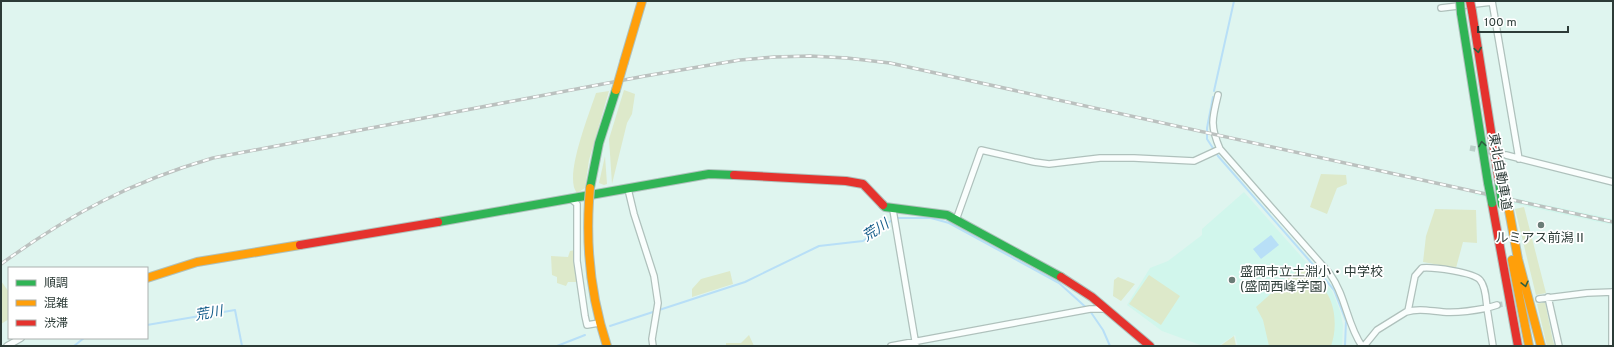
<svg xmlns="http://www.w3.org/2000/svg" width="1614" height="347" viewBox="0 0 1614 347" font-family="Overpass,'Noto Sans JP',sans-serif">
<rect width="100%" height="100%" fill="#dff5ef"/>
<path fill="#d1f6ec" d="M1476,190L1613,219V225L1475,195Z
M1244,192L1332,291L1340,311L1343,325L1342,346H1238L1235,335L1218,346H1203L1162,331L1127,305L1150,268L1168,261L1202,235V229Z"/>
<path fill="#dde9ca" d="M624,90L635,94L632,114L627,123L612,184L609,139Z
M609,91L589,160L585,188L577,193C563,178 590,112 596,93Z
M605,156L607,184L604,185L599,183Z
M1321,174L1346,175L1347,184L1337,188L1327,214L1310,207Z
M1524,207L1546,293L1536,295L1515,209Z
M1435,209L1476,210L1477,243L1463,242L1456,268L1423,262L1426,236Z
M575,250L577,282H568L566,286L557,283V277L552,275L551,256L568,257L570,251Z
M1299,269H1305C1312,276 1321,283 1326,292C1336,306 1337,330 1331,346H1269L1263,320L1256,307Z
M730,271L733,284L692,297V289L701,279Z
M1149,275L1180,296L1161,325L1129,304Z
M1118,277L1135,284L1121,301L1113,296L1114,280Z
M1,281L9,292V319L1,324Z
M1545,302L1553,341L1555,346H1547L1537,304Z
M749,335L754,346H726V343H741Z
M1234,336L1236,346H1220Z"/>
<path fill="#b8dff7" d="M1271,235L1279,245L1261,259L1253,249Z"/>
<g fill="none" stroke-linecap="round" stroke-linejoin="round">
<path stroke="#b8dff7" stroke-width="2" d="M1214,91L1234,1
M1213,97L1207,128V139L1218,156L1309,260L1334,290L1346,321L1345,346
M147,325L235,310L242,346
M610,326L745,282L819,246L863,241L895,218H931L949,223L1059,283L1090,311L1103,330L1110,346
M74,346L84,338
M557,346L585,335"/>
<path stroke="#bbd0ca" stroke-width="5.5" stroke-dasharray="5.5 3" stroke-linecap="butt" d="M1470,148L1506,155
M1497,305L1513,303"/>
<g stroke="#afc1bc" stroke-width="8">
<path id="street" d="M1492,1L1519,159
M1441,8L1492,2
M1218,95C1212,119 1210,126 1220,149L1330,274C1346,296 1347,325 1362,346
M1506,155L1613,182
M628,189L634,214L654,276L658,303L652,339L653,346
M571,199L577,204V261L585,316L587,325L599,323
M893,210L916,346
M956,220L981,150L1034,162L1049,164L1100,158H1134L1194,161L1220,149
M1548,297L1559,346
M1539,299L1587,293L1613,292
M7,346L21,338
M891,346L1090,309H1104
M1364,346L1377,330L1406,312C1419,308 1430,311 1443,312C1458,313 1472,311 1487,308C1486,300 1486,287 1480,280C1473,272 1433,267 1422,268L1415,276L1408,311
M1493,346L1487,308L1497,305
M1612,346V292"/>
</g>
<g stroke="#afc1bc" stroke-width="10">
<path id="fast" d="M1461,13L1488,183
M590,188L599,143L616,90
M883,205L885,207L947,215L1061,277
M438,222L709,174L734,175"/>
</g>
<g stroke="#afc1bc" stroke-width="10">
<path id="slow" d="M624,62L642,1
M589,201C586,251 591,298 607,346
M1508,205L1518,259L1541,346
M1512,260L1529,346
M147,278L197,262L300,245"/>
</g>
<g stroke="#afc1bc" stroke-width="10">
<path id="jam" d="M1472,11L1499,182
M734,175L846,181L863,184L883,205
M1492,203L1518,346
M300,245L438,222
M1061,277L1092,297L1150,346"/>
</g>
<use href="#street" stroke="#fafefd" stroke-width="5.5"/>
<use href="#fast" stroke="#30b455" stroke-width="8"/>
<use href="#slow" stroke="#ff9f0a" stroke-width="8"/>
<use href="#jam" stroke="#e5322d" stroke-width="8"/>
<g stroke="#bbc1bf" stroke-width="3.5">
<path id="rail" d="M1,264C70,214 131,182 213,158L645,76L740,60L774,57L810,56L847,58L890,63L1613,222"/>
</g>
<use href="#rail" stroke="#fff" stroke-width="2" stroke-dasharray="6" stroke-linecap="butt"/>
<g stroke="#afc1bc" stroke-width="10" stroke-linecap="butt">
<path id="fast-bridge" d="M1460,1L1461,13
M1499,182L1502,205
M1488,183L1492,203"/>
</g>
<g stroke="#afc1bc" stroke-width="10" stroke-linecap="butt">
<path id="slow-bridge" d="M616,90L624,62
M589,201L590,188"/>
</g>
<g stroke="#afc1bc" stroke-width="10" stroke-linecap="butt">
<path id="jam-bridge" d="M1470,1L1472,11"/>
</g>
<use href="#fast-bridge" stroke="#30b455" stroke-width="8"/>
<use href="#slow-bridge" stroke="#ff9f0a" stroke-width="8"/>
<use href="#jam-bridge" stroke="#e5322d" stroke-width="8"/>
</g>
<defs><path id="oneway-chevron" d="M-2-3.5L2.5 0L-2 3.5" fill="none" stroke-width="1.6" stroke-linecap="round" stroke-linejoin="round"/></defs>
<g stroke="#2d5f40">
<use href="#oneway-chevron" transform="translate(1478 50) rotate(81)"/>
<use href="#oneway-chevron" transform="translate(1482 144) rotate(-99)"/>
<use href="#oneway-chevron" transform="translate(1525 284) rotate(76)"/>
</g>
<g fill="#6b7c77" stroke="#fff" stroke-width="1.5">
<circle cx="1541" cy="225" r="4"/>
<circle cx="1232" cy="280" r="4"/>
</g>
<g text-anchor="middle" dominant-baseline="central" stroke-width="3.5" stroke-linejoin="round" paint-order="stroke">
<g font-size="13" fill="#2c3b37" stroke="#fff">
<text transform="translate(1499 172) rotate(80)">東北自動車道</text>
</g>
<g font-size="13" fill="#2c3b37" stroke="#fff">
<text x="1541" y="239">ルミアス前潟Ⅱ</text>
<text x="1240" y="273" text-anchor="start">盛岡市立土淵小・中学校<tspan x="1240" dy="15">(盛岡西峰学園)</tspan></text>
</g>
<g font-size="14" font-style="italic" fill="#135c89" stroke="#fff">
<text transform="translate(876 231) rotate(-33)">荒川</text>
<text transform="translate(209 314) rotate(-10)">荒川</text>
</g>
</g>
<rect width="1614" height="347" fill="none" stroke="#2c3b37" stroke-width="4"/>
<rect x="8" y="267" width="140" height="72" fill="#ffffff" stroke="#abb1af"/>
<rect x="16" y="280" width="20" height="6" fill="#30b455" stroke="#abb1af"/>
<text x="44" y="287" font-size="12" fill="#2c3b37">順調</text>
<rect x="16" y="300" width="20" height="6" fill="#ff9f0a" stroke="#abb1af"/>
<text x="44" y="307" font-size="12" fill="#2c3b37">混雑</text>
<rect x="16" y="320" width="20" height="6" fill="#e5322d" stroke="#abb1af"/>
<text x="44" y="327" font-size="12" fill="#2c3b37">渋滞</text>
<path d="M1478 26v6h90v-6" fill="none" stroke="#2c3b37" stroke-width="2"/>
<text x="1484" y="26" font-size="12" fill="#2c3b37" stroke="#ffffff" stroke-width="3" paint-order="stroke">100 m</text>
</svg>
